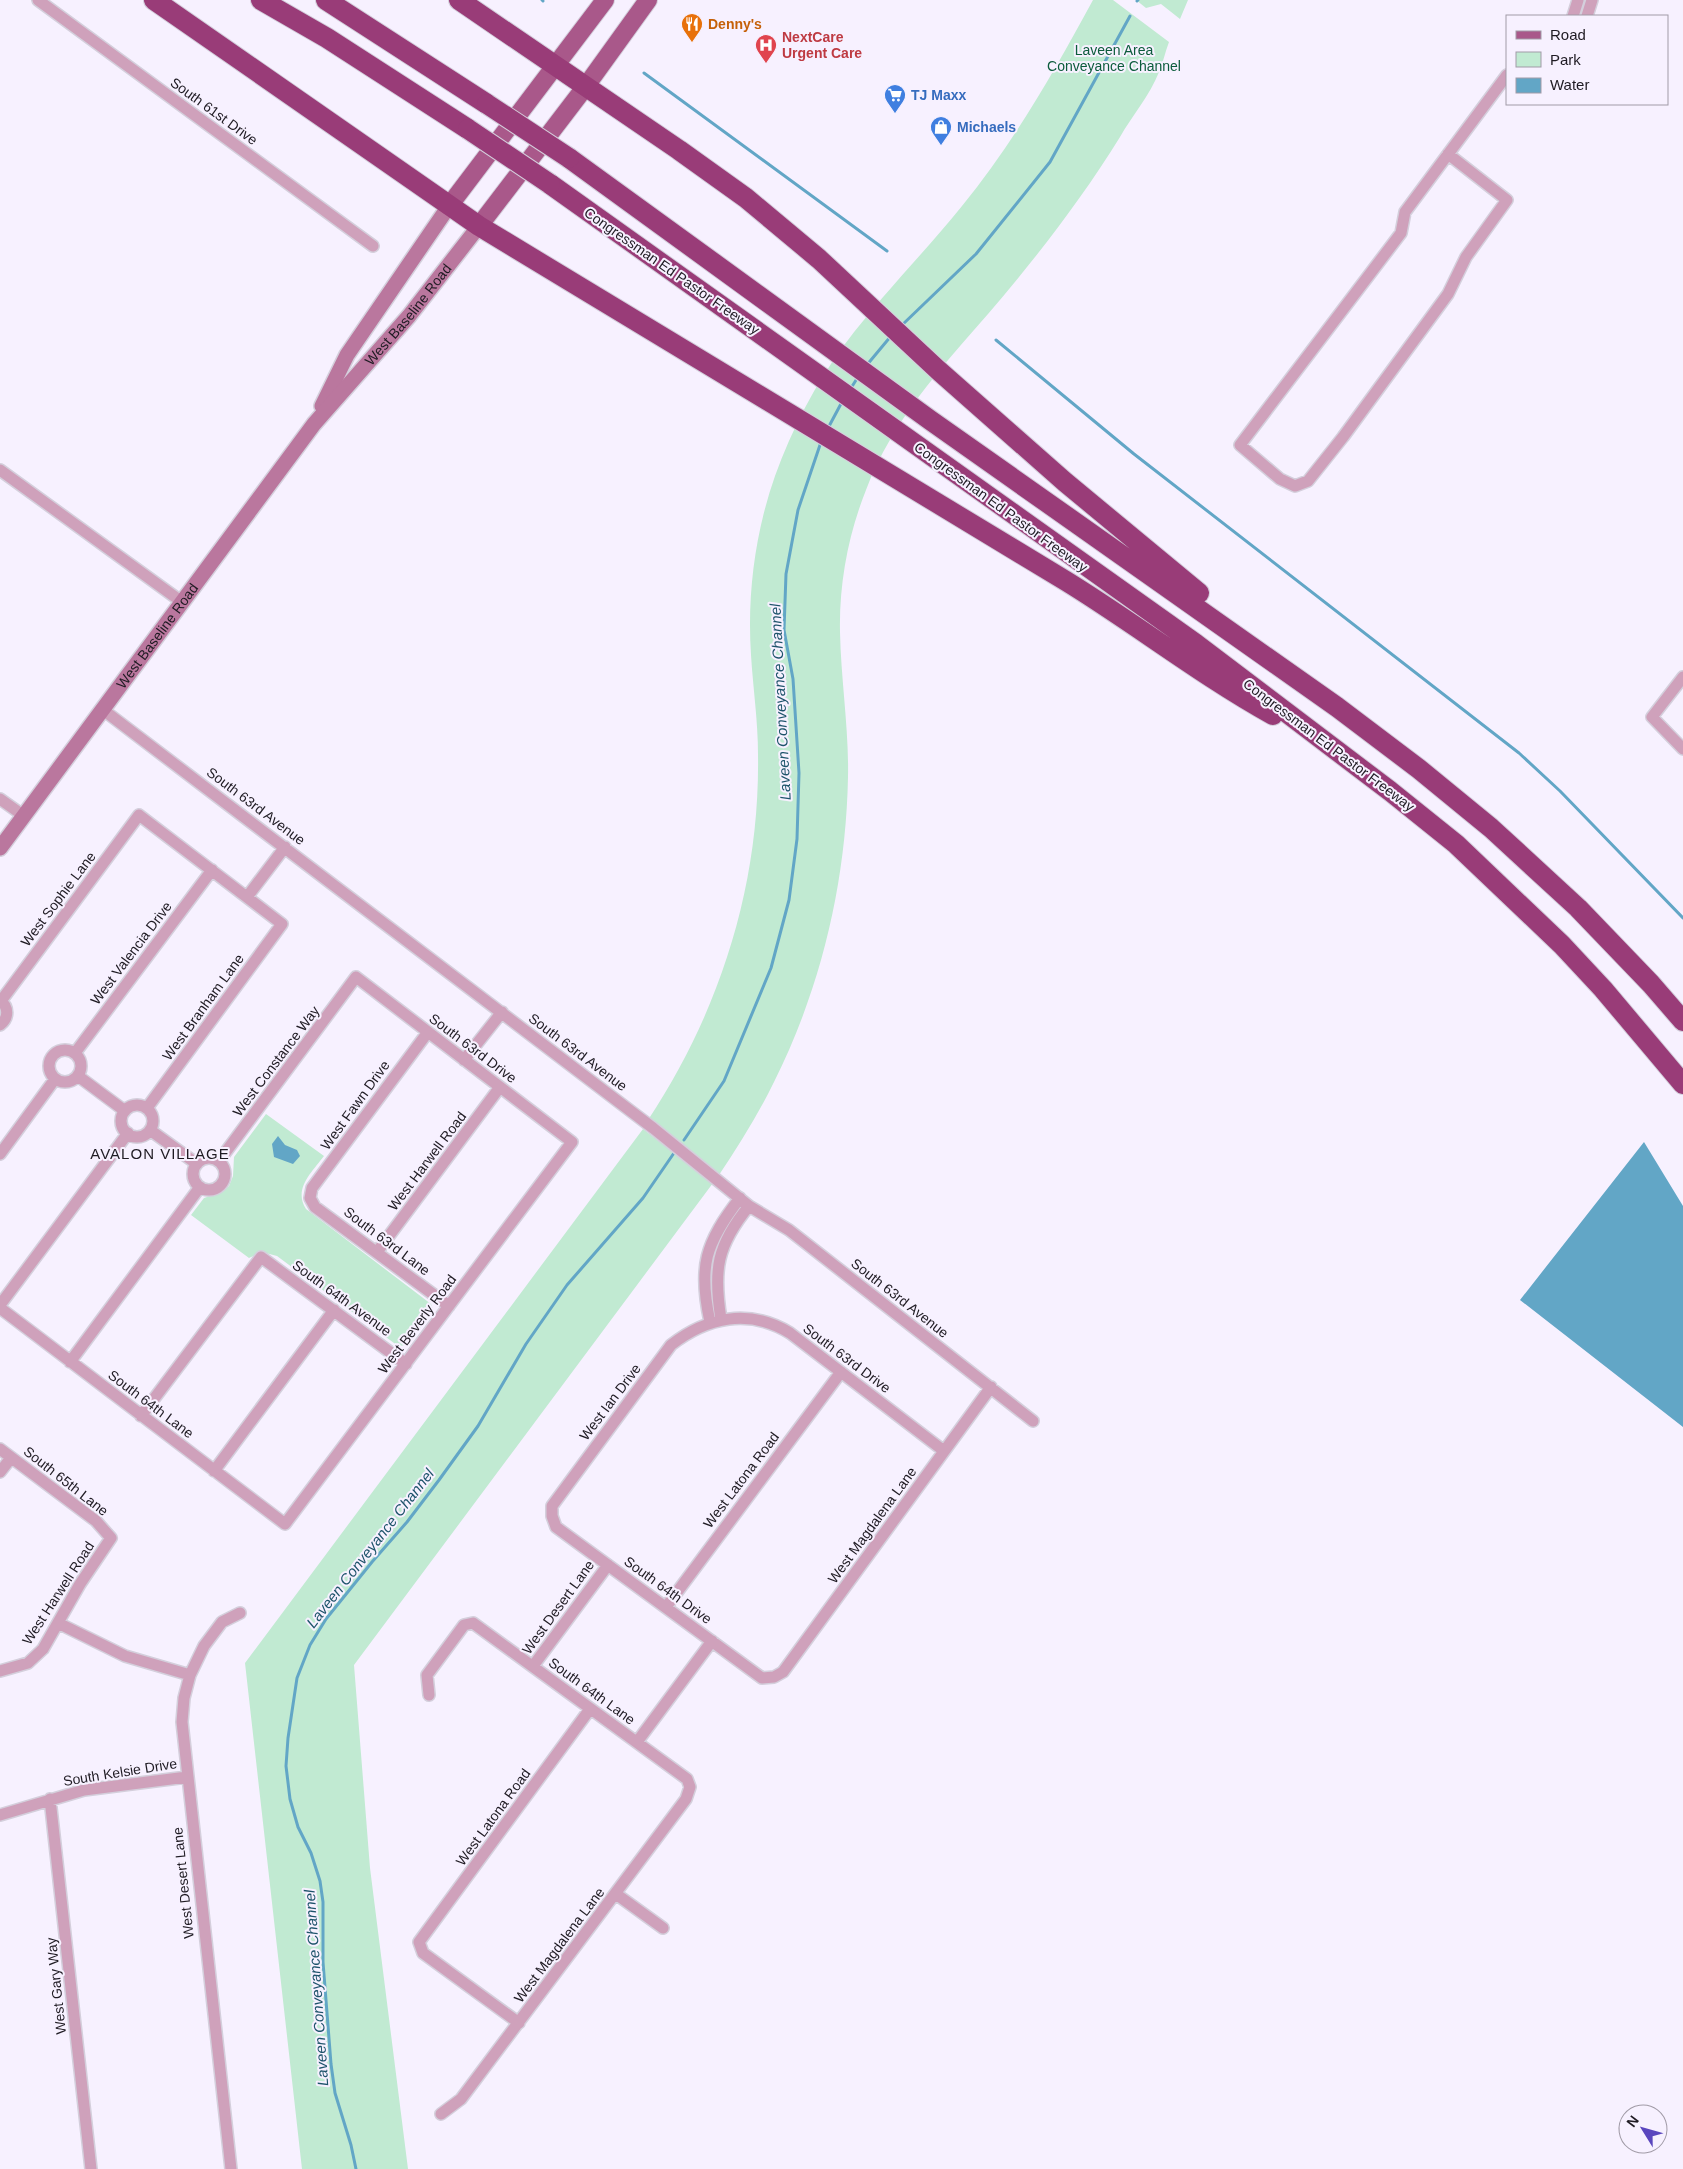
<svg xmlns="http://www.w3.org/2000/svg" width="1683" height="2169" viewBox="0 0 1683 2169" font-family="Helvetica,sans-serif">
<rect width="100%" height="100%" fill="#f7f1ff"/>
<path fill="#c1ead2" d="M1093,0H1113L1169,42C1165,52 1163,63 1159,72C1150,95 1132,116 1120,137C1081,200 1036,258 988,314C940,369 892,421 866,490C848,535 839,584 840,632C841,681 849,729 848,777C846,883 821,988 774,1082C758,1115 739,1145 719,1175L648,1120C720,1011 760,886 758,755C758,721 753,688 751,655C747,595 755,533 775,476C792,429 815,384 845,344C881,296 924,253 962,206C1014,142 1054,72 1093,0Z
M1136,0H1188L1180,19L1161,4L1146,8Z
M266,1114L324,1156C312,1172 293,1189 306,1209L431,1304L433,1309L431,1314L407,1345L398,1346L277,1256L262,1252L249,1258L191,1215L204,1198L222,1192L229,1186L233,1176L234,1157Z
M643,1129L713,1183L354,1665L370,1868L408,2169H302L245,1663Z"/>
<path fill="#62a6c6" d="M278,1136L285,1145L297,1150L300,1156L293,1164L274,1157L272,1144Z
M1644,1142L1683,1206V1427L1520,1300Z"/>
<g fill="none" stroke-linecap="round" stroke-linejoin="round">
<path stroke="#62a6c6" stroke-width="3" d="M542,0L543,1
M1137,1L1138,0
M644,73L887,251
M901,326L976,254L1050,162L1130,16
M996,340L1134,454L1519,753L1560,791L1683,918
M866,366L891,336
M851,388L858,377
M827,430L843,400
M684,1140L724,1081L771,968L789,900L797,839L799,773L793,679L784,630L786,574L798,510L821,442
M356,2169L351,2145L335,2093L331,2064L323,1962V1902L320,1881L311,1853L298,1827L290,1799L286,1766L288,1738L297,1678L310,1645L326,1619L372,1562L407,1522L439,1480L478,1426L526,1344L567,1285L643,1198L674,1153"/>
<g stroke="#d4cfdc" stroke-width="14">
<path id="street" d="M38,0L373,246
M1573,16L1578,0
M1587,16L1592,0
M1448,154L1507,200L1466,257L1448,294L1343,437L1308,481L1295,486L1280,479L1240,445L1401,233L1405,212L1507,75
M0,470L182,602
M1683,677L1652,717L1683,749
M102,709L653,1128L749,1206L789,1230L1033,1421
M0,799L24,816
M247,897L285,847
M0,1000C9,1007 9,1018 0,1025
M1,1001L139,815L282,924L147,1108
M428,1032L312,1188L310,1198L315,1207L449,1306
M49 1066a16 16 0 1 1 32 0a16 16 0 1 1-32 0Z
M75,1053L212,870
M464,1060L502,1012
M78,1076L125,1111
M121 1121a16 16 0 1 1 32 0a16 16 0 1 1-32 0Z
M150,1130L197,1164
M0,1154L55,1079
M193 1174a16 16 0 1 1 32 0a16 16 0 1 1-32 0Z
M377,1252L500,1087
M0,1305L128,1133
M0,1308L285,1524L572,1142L356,977L219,1161
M721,1319C713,1270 717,1245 749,1206
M710,1322C698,1267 705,1243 740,1198
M70,1362L200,1187
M141,1416L261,1257L406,1364
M0,1449L96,1521L111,1538L80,1584L43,1649L28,1663L0,1671
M944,1451L790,1333C749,1308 707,1317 671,1345L552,1506V1516L556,1527L762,1678L774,1677L783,1672L991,1387
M214,1471L334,1310
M0,1472L11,1458
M666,1607L841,1372
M58,1623L125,1656L190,1675
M533,1666L608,1565
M429,1695L427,1675L464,1625L473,1623L687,1779L690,1787L686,1799L461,2099L441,2114
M637,1742L712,1641
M50,1799L91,2169
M0,1815L84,1790L187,1777
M616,1894L663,1928
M519,2023L423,1953L419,1942L590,1709
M231,2169L182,1722L184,1698L190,1675L204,1646L222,1622L240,1613"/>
</g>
<g stroke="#d4cfdc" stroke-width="18">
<g id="secondary">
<path d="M322,406L347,355L449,206"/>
<path id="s1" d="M0,848L314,424L409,316L479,226"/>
</g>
</g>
<g stroke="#d4cfdc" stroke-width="20">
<path id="primary" d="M449,206L605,0
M479,226L586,86L648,0"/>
</g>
<g stroke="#d4cfdc" stroke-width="22">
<path id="highway" d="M154,0L479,226L1066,581C1136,624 1201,675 1273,715
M261,0L327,38L468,129
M326,0L487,104
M459,0L679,150L746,198L819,259L938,370L1065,482L1199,593
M569,158L930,420L1337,707L1419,769L1491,828L1578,908L1651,984L1683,1021
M550,184L1196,644L1390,791L1456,844L1562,945L1603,989L1683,1084"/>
</g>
<use href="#street" stroke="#cfa1bb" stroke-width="11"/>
<use href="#secondary" stroke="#ba779e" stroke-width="15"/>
<use href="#primary" stroke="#a9588a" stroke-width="18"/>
<use href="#highway" stroke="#993c78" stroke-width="20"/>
<g stroke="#d4cfdc" stroke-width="22" stroke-linecap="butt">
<path id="highway-bridge" d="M487,104L569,158
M468,129L550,184"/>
</g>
<use href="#highway-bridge" stroke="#993c78" stroke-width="20"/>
</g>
<defs>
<g id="restaurant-pin" transform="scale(1.125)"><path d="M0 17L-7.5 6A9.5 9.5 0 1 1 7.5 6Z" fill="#e8710a" stroke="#f7f1ff"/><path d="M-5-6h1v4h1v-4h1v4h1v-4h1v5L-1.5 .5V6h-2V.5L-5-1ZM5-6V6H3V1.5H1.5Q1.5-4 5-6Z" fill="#fff"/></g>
<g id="hospital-pin" transform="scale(1.125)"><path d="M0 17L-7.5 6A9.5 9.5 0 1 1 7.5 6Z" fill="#e0444e" stroke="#f7f1ff"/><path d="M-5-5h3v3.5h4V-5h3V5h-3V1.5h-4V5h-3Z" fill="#fff"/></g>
<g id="supermarket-pin" transform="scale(1.125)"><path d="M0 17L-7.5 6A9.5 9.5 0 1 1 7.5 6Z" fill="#3f7fe0" stroke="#f7f1ff"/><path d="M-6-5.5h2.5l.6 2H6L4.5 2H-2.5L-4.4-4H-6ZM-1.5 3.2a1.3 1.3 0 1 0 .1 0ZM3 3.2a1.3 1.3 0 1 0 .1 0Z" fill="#fff"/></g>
<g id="shop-pin" transform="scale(1.125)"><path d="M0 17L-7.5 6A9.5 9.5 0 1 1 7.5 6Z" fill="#3f7fe0" stroke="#f7f1ff"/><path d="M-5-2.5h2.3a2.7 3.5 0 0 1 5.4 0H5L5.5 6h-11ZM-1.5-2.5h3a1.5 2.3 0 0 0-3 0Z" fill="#fff"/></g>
</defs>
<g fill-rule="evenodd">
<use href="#restaurant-pin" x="692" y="24"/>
<use href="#hospital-pin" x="766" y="45"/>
<use href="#supermarket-pin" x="895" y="95"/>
<use href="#shop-pin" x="941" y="127"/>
</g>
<g text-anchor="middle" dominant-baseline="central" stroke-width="4" stroke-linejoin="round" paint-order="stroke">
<g font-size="14" font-weight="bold" fill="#c56008" stroke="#f7f1ff" text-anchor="start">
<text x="708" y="24">Denny's</text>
</g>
<g font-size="14" font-weight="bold" fill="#be3a42" stroke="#f7f1ff" text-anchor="start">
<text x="782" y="37">NextCare<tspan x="782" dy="16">Urgent Care</tspan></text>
</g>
<g font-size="14" fill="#0c5c3c" stroke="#f7f1ff">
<text x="1114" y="50">Laveen Area<tspan x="1114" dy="16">Conveyance Channel</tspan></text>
</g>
<g font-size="14" font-weight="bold" fill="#366cbe" stroke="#f7f1ff" text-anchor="start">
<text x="911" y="95">TJ Maxx</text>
<text x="957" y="127">Michaels</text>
</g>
<g font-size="14" fill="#1f1b23" stroke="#f7f1ff">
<text transform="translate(214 111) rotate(36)">South 61st Drive</text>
<text transform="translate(672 271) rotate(35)">Congressman Ed Pastor Freeway</text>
<text stroke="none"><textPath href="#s1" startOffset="672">West Baseline Road</textPath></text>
<text transform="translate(1001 507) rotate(36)">Congressman Ed Pastor Freeway</text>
<text stroke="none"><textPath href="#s1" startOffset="264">West Baseline Road</textPath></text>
<text transform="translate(1329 745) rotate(37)">Congressman Ed Pastor Freeway</text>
<text transform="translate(256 806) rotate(37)">South 63rd Avenue</text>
<text transform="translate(58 899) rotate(-53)">West Sophie Lane</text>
<text transform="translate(131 953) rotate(-53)">West Valencia Drive</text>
<text transform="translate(203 1007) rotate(-54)">West Branham Lane</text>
<text transform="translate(473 1048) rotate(37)">South 63rd Drive</text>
<text transform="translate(578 1052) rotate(37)">South 63rd Avenue</text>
<text transform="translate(276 1061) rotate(-53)">West Constance Way</text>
<text transform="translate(355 1105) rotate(-54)">West Fawn Drive</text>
<text transform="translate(427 1161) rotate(-53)">West Harwell Road</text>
<text transform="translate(387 1241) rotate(37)">South 63rd Lane</text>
<text transform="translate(342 1298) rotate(36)">South 64th Avenue</text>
<text transform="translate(900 1298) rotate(38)">South 63rd Avenue</text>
<text transform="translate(417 1324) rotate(-53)">West Beverly Road</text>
<text transform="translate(847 1358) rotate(37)">South 63rd Drive</text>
<text transform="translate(610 1402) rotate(-53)">West Ian Drive</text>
<text transform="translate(151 1404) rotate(37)">South 64th Lane</text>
<text transform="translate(741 1480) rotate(-53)">West Latona Road</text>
<text transform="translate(66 1481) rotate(38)">South 65th Lane</text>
<text transform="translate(872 1525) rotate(-54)">West Magdalena Lane</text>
<text transform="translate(668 1590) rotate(36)">South 64th Drive</text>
<text transform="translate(58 1593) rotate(-57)">West Harwell Road</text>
<text transform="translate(558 1607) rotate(-54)">West Desert Lane</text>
<text transform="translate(592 1691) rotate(36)">South 64th Lane</text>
<text transform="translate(120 1772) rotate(-9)">South Kelsie Drive</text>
<text transform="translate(493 1817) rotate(-54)">West Latona Road</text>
<text transform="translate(183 1883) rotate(-96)">West Desert Lane</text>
<text transform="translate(559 1945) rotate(-53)">West Magdalena Lane</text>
<text transform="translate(56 1986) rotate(-96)">West Gary Way</text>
</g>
<g font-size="15" font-style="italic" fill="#1e546b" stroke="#f7f1ff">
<text transform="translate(780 702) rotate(-93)">Laveen Conveyance Channel</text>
<text transform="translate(370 1548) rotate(-52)">Laveen Conveyance Channel</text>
<text transform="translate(316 1988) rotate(-94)">Laveen Conveyance Channel</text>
</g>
<g font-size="15" letter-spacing="1" fill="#1f1b23" stroke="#f7f1ff">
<text x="160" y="1153">AVALON VILLAGE</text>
</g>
</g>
<rect x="1506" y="15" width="162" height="90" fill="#f7f1ff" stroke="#a19ba7"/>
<rect x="1516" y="31" width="25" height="8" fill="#a9588a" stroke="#a19ba7"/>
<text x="1550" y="40" font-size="15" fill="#1f1b23">Road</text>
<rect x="1516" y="52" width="25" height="15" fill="#c1ead2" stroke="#a19ba7"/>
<text x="1550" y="65" font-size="15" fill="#1f1b23">Park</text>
<rect x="1516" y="78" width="25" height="15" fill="#62a6c6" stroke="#a19ba7"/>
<text x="1550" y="90" font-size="15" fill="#1f1b23">Water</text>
<g transform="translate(1643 2129) rotate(307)"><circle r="24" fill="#f7f1ff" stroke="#a19ba7"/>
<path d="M0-4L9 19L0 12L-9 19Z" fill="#5a46be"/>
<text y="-8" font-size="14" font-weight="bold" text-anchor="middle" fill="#1f1b23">N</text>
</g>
</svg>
